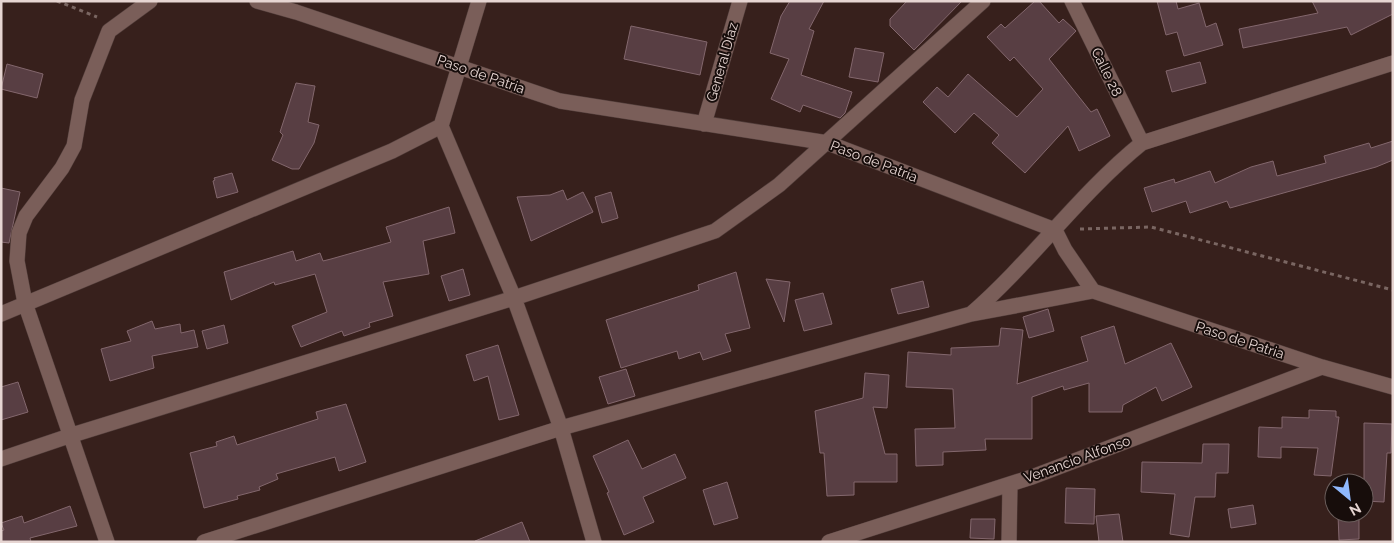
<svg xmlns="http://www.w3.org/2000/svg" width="1394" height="543" viewBox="0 0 1394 543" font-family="Raleway,sans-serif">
<rect width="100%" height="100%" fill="#37201c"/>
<path fill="#583e43" stroke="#83676d" d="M790,1H824L809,29L814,31L801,75L852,92L845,113L840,118L803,105L800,112L771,99L789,59L770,53L781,16Z
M907,1H962L914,50L890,26V19Z
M1035,1H1039L1059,23L1063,19L1076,31L1049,59L1091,112L1097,109L1110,136L1079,151L1068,126L1025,173L992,143L999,135L974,113L955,133L923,102L937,87L948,97L968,74L1017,117L1043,89L1014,57L1010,61L987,37L1001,24L1005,28Z
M1157,1H1176L1178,9L1199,3L1206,27L1216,23L1223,45L1184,56L1177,32L1166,35Z
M1312,1H1393V14L1351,35L1347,27L1243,48L1239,29L1318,13Z
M631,26L707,42L700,75L624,59Z
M855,48L884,53L878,82L849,77Z
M1200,62L1206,83L1172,92L1166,71Z
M7,64L43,74L37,98L1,89Z
M296,83L315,86L308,122L319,125L314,143L299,169H292L272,160L283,135L280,132Z
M1393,141V160L1376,167L1230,208L1227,201L1190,213L1186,201L1152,212L1144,188L1174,179L1175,183L1210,171L1215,183L1251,167L1273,161L1277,176L1326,163L1324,156L1369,143L1371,148Z
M232,173L238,192L217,198L213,181L215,180L214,178Z
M1,188L20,192L9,243L1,242Z
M563,190L567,200L583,192L593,212L531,241L517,197L550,195Z
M611,192L618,218L602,223L595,197Z
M449,207L455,233L423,241L429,274L383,282L393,316L369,323L370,327L344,336L342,331L301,347L292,326L327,312L315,274L275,285L274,282L231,300L224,272L293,251L296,261L320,253L323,261L331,259L391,242L386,227Z
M463,269L470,295L449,301L441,276Z
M736,272L750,328L725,334L731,351L703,360L700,352L679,359L677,351L621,368L606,320L699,290L698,285Z
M766,279L790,282L784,322Z
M923,281L929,307L898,314L891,289Z
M823,293L832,324L804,331L795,300Z
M1048,309L1054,331L1029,338L1023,317Z
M152,321L155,329L180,324L181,333L194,330L198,347L152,356L154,368L110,381L101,349L131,341L127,331Z
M224,325L228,343L207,349L202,331Z
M1114,326L1125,364L1171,343L1192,387L1162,401L1156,387L1123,405L1122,412H1089V383L1064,390L1063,386L1032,397V439H985L986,450L943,452V465L916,466L915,429L955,428L953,389L906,387L908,352L951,355V348L999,346L1001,328L1023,330L1017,384L1088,361L1081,337Z
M498,345L519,415L499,420L488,376L474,381L466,355Z
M626,369L635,396L608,404L599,377Z
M865,373L889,375L887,408L873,407L885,454H897V482H854V495L827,496L824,453H820L815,411L863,398Z
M18,382L28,412L1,420V387Z
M346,404L366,462L339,471L335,457L276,474L278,479L259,487L260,490L237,496L238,499L204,508L190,453L217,446L216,442L234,436L237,445L318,419L316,412Z
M1309,410L1336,411V417H1339L1331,476L1314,475L1318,448L1281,447V458L1258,457L1259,427L1282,428V417L1309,418Z
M1364,423L1392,424L1391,453H1387L1384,502L1364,501Z
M628,440L642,469L675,454L686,478L643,497L654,522L624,535L607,493L609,492L593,456Z
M1203,444H1229L1228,473H1216L1215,497H1195L1189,537L1170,534L1175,494L1141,492L1142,462L1202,463Z
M727,482L738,518L714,525L703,490Z
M1066,488L1095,489L1094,524L1065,523Z
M1253,505L1256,524L1231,528L1228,509Z
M70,506L77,526L30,538L31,542H1V531L4,530L1,523L22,516L24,523Z
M1119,514L1123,542H1099L1096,516Z
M1338,515H1359V539L1339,540Z
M971,519H995L994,539L970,538Z
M522,522L530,542H475V541Z"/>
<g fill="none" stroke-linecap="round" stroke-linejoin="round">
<g stroke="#523e3b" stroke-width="16">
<path id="minor" d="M257,1L296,12L560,101L828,143L1055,230L1065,250L1093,291L1322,367L1393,387
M1072,1L1142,143
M704,124L740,1
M441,126L514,298L561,428L594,542
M1,314L392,151L441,126L479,1
M972,314L1093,291
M1,459L69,436L514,298L715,231L779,185L983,1
M107,542L25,303L17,261L19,233L26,216L62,168L74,146L82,100L109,31L150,1
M204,542L561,428L971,314C1032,261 1079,194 1142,143L1393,63
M829,542L1032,477L1322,367
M1009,542L1010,484"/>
</g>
<path stroke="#7a6662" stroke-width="3" stroke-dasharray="4 4" stroke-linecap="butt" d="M57,1L97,17
M1080,229L1151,227L1393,290"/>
<use href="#minor" stroke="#7a5e59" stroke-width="15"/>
</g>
<g text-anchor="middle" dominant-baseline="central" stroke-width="4" stroke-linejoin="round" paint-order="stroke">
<g font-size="14" fill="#e6d5d2" stroke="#170d0b">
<text transform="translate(722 62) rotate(-74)">General Díaz</text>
<text transform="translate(1107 72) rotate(64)">Calle 28</text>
<text transform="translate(481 74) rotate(19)">Paso de Patria</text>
<text transform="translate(874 161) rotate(21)">Paso de Patria</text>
<text transform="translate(1240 340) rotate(18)">Paso de Patria</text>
<text transform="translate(1077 459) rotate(-20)">Venancio Alfonso</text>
</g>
</g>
<rect width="1394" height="543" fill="none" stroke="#e6d5d2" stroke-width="5"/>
<g transform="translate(1349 498) rotate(151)"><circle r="24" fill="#170d0b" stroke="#6a5d5b"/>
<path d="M0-4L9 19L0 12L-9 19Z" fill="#8fb8fd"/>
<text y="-8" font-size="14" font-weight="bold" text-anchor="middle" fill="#e6d5d2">N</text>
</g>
</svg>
